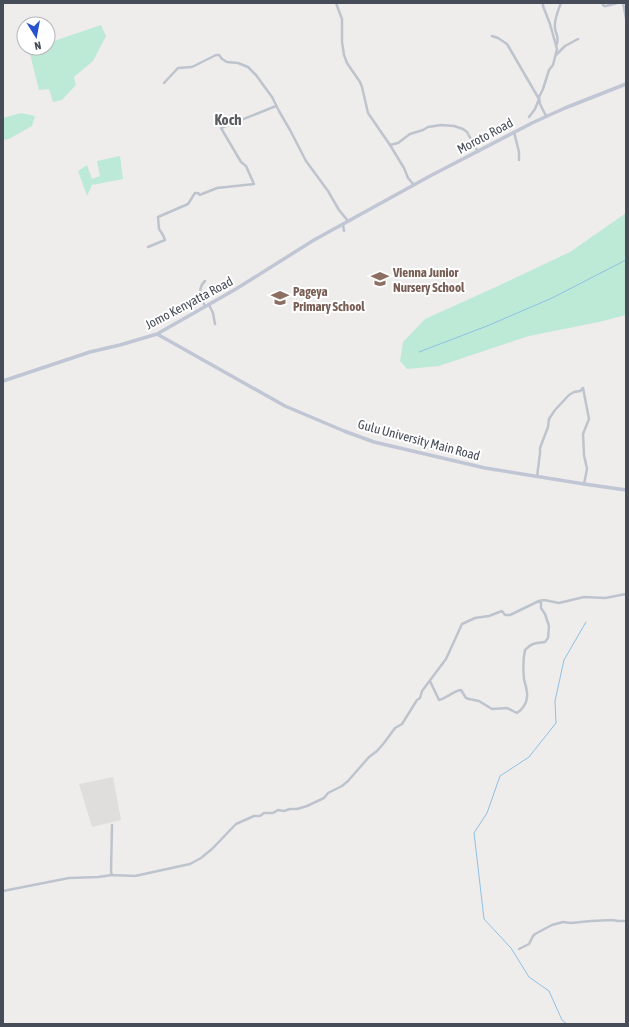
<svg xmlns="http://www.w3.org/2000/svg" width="629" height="1027" viewBox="0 0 629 1027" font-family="'Asap Condensed',sans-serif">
<rect width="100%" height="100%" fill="#efecec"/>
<path fill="#e0dedd" d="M113,777L121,820L92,827L79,784Z"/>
<path fill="#bdead6" d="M101,25L106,36L93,61L74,77L76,85L62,100L53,102L49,89L39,90L29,50L35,48H48V43Z
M21,113L35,116L32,126L9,139L3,140V118Z
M120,156L123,179L92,185L87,196L78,171L87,165L92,179L100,176L97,161Z
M626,213V315L599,322L529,336L439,366L407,369L400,361L403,342L425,319L498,286L570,252Z"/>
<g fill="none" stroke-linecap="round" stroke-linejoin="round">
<path stroke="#8dc2e4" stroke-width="1" d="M419,352L487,326L552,298L626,260
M567,1024L562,1020L549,991L529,977L511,948L484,919L474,833L487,813L500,776L529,757L556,723L555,701L564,660L586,622"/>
<path stroke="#bec4cd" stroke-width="2.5" d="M336,3L342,19V42L344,55L347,63L360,82L362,87L368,113L390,145L404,168L408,178L414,185
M543,3V6L550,24L557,49L553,65L549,70L543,89L539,97L540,104L546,116
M602,3L604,6H606L617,3
M623,3L626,18
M492,36L498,38L507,44L539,99L535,109L529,117
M557,44C559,35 556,36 555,28C554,19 558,11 561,3
M556,55L565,46L578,39
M164,83L178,68L192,67L216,55H219L222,59L227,62L238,63L248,67L256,75L272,97L279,111L290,130L306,161L328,191L339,210L348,221
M514,132L519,152V160
M390,145L398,143L410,134L423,130L428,127L441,125L454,126L463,129L467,132L478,152
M343,225L344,231
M148,247L165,240L163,235L159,229L158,217L188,204L195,193H198L200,195L202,194L217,188L254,184L246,166L241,162L221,128L276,106
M209,305L213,313L215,324
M205,307C202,297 196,290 205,281
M537,477L540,453V448L548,427L549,419L555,410L569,395L574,392L580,391L583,388L589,419L583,434L584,455L587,469L584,484
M539,601L544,600L559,603L584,597L605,598L626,594
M112,875L135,876L190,864L201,858L212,849L236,824L254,816H260L264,813H273L278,810L284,811L290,809H297L307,806L324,798L328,793L342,786L348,781L369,757L377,751L384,743L395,728L402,724L417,700L420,698L422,691L446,659L462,624L475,618L489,616L502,611L505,615H510L539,601L541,603V608L545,614L549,626L548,638L545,642C536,643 531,643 525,650C523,659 523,669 524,679C525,684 528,692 527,697C527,703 522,710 517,713L507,708L492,709L479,701L469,699L466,698L461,690C453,691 447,698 439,700L430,681
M3,891L69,878L98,877L112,875L111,872L112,825
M519,949L529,944L533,936L535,934L552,925L563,922L571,923L591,921L612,920L618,921H626"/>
<path stroke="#c0c6d4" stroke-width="3.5" d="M157,334L285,406L344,431L374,442L485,468L584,484L626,490
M3,381L90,352L120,345L157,334L236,289L314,240L430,176L532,123L565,108L626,84"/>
</g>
<defs>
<g id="school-bare" transform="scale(1.38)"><path d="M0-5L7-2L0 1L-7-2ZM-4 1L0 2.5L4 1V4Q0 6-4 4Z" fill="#8d6e63" stroke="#fff" stroke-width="2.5" paint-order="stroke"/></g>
</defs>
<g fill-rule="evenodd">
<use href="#school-bare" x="380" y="279"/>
<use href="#school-bare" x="280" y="298"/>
</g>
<g text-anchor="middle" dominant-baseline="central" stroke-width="4" stroke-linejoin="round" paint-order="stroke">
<g font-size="13" fill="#464c58" stroke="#fff">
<text transform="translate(485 136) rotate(-28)">Moroto Road</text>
<text transform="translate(189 303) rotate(-28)">Jomo Kenyatta Road</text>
<text transform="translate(419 440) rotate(15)">Gulu University Main Road</text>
</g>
<g font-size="13" font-weight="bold" fill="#785e54" stroke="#fff" text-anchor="start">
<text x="393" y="272">Vienna Junior<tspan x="393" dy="15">Nursery School</tspan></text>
<text x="293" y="291">Pageya<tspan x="293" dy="15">Primary School</tspan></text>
</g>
<g font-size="15" font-weight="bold" fill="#595b60" stroke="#fff">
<text x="228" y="119">Koch</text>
</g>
</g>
<rect width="629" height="1027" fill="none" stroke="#464c58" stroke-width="8"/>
<g transform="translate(36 36) rotate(169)"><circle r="19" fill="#ffffff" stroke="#b5b7bc"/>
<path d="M0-3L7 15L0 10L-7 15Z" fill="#2752ce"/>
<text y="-6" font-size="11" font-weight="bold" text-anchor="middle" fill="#464c58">N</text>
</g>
</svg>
